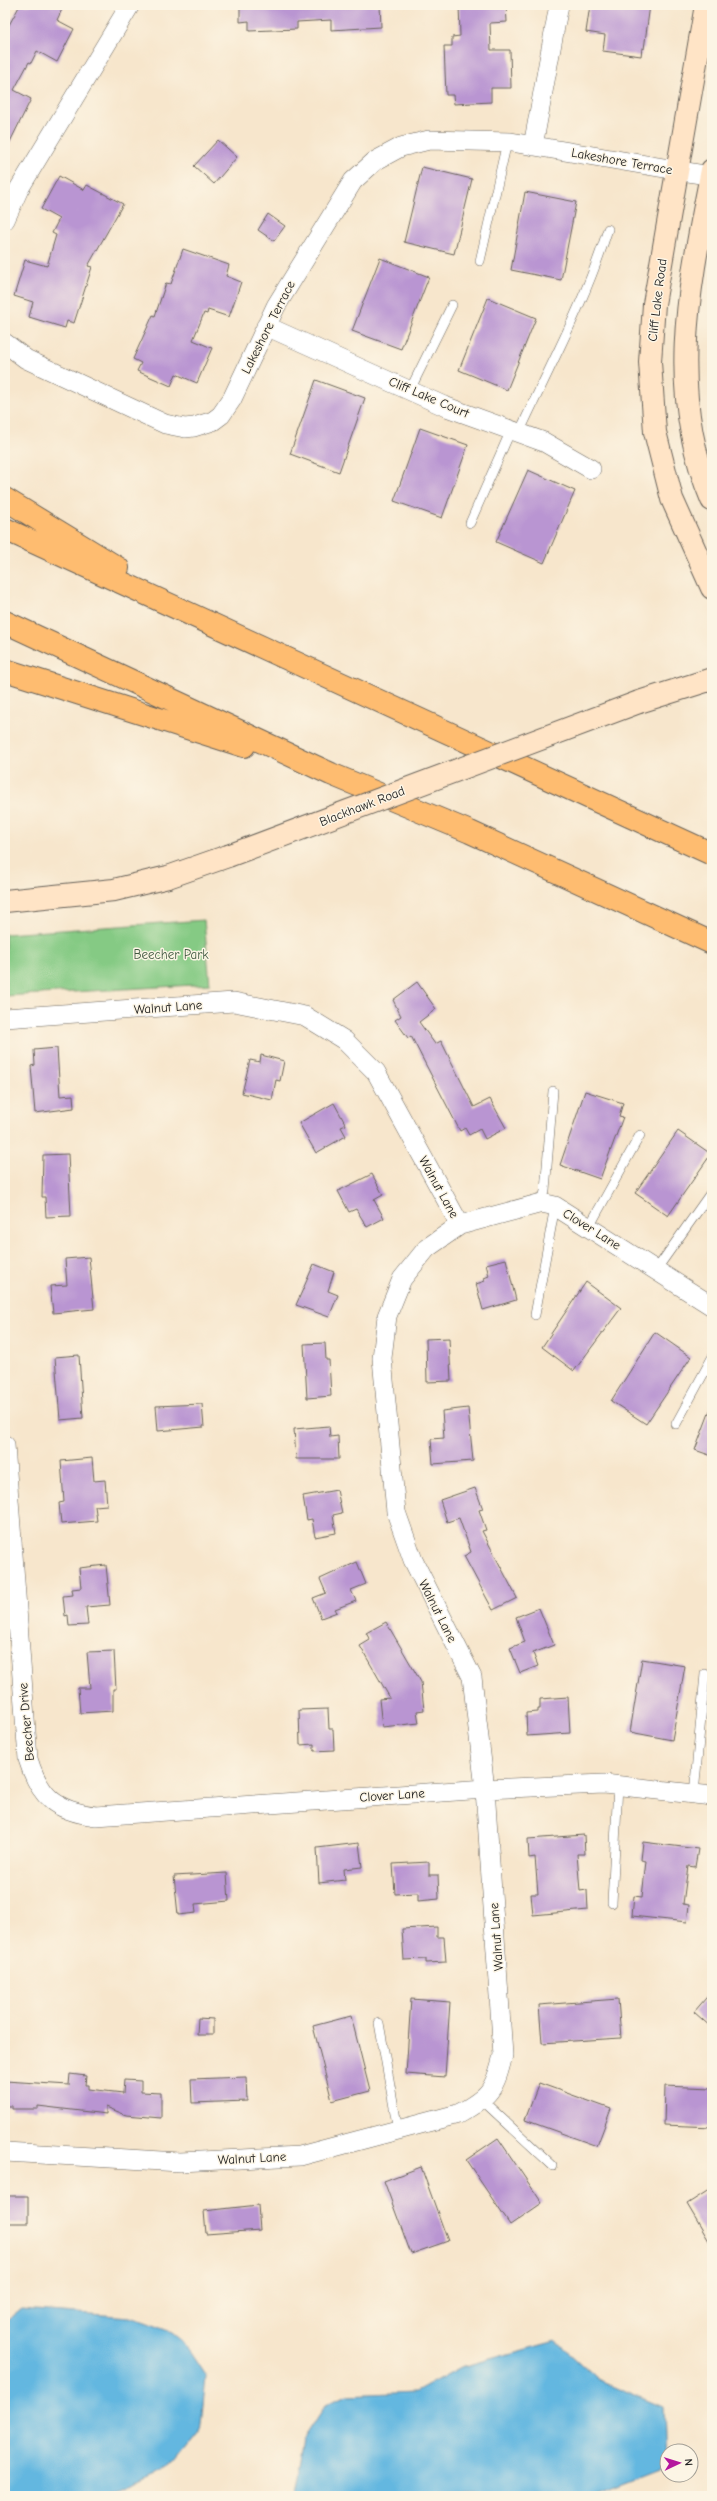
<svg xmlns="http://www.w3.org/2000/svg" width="717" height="2501" viewBox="0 0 717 2501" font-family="'Comic Neue',sans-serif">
<rect width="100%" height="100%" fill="#fcf5e5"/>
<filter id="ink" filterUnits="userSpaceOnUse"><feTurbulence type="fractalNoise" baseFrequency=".025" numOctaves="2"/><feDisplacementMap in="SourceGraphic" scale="8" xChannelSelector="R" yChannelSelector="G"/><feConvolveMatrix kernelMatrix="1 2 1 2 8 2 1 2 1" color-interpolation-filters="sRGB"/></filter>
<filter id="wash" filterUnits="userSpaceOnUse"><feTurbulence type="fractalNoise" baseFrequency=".012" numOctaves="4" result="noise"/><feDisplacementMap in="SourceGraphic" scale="16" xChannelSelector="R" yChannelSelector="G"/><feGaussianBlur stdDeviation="0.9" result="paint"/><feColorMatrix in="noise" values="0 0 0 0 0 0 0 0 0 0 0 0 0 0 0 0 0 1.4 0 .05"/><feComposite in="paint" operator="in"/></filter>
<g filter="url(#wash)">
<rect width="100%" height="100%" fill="#f7e6cc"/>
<path fill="#85ca84" stroke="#507350" d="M204,920L210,984L5,996V934Z"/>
<path fill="#64b7e0" stroke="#406a7e" d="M21,2309L131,2317L171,2332L183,2342L206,2377L200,2432L174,2464L102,2496H5V2321Z
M556,2341L597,2379L664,2407L666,2467L592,2496H291L302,2440L324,2406L346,2395L415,2392L461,2367Z"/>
<g id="blocks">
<path fill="#b995d2" d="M20,5H64L57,20L74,29L57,62L37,51L31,63L29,62L14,90L31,99L5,152V23L9,25Z
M240,5H380L381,27L331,30V20L297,22V29L249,31V21L240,22Z
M459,5H506L507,22L490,23L491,50H510L511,88H491V102L454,104L453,95H446L444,46H452V37L460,36Z
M590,5H650L644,49L642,48L641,56L603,51L605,35L586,32Z
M218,140L237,157L214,184L194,166Z
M422,167L472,179L454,254L404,242Z
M59,176L84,190L87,185L123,204L88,266L92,267L74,323L67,321L65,328L29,317L33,302L14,296L25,260L47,266L56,235L52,233L59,219L41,209Z
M525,192L576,202L561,280L511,270Z
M268,214L285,226L274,241L258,230Z
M183,249L229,265L226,276L241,282L229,317L208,310L207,314L204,313L193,340L212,348L197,383L176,374L171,386L137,371L141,363L133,359L153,315L155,316L166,283L171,284Z
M380,258L429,277L401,349L352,331Z
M488,298L536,318L507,390L459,370Z
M316,380L365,398L339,472L290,454Z
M420,428L468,445L442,518L394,501Z
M528,470L575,491L544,563L496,542Z
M417,982L436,1009L419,1022L435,1044L441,1041L474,1107L490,1099L506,1128L485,1139L480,1129L469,1135L465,1128L460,1131L411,1036L408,1038L395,1020L401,1016L393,1000Z
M57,1048L60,1096L73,1095L74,1108L35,1113L31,1066L35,1065L34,1050Z
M261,1055L284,1061L280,1081L276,1080L272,1100L242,1093L250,1060L260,1062Z
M585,1091L623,1103L619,1116L623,1117L600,1179L560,1165Z
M334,1103L346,1125L341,1127L346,1136L316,1153L299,1123Z
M678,1131L711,1154L668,1216L635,1193Z
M68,1154L71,1216L46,1217L45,1197H42L43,1155Z
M372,1174L383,1195L374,1200L384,1218L367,1227L356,1209L349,1212L338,1191Z
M89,1257L94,1309L53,1313L50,1286L67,1285L65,1259Z
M506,1259L516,1300L483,1310L476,1284L485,1281L484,1278L489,1276L486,1264Z
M314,1264L334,1272L328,1291L338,1295L329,1317L296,1305Z
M586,1282L621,1308L574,1371L542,1347Z
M655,1332L691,1357L646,1424L611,1401Z
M449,1338L451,1381L427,1382L426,1339Z
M325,1343L326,1360H329L331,1396L307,1398L304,1344Z
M79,1355L83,1418L60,1420L55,1357Z
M202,1404L204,1427L158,1431L156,1406Z
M468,1408L473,1461L433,1464L431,1439L444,1438L442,1411Z
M711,1408L712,1409V1456L695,1450Z
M329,1426L330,1437L338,1436L339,1459H296L294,1429Z
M92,1458L94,1481L105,1480L107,1505L95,1506L97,1521L61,1524L59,1503L64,1502L61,1461Z
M475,1488L483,1509L479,1510L486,1530L482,1531L517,1598L493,1610L464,1556L471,1552L459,1518L447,1522L440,1500Z
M337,1490L342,1513L333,1515L336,1533L315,1537L312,1519L307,1520L303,1496Z
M357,1562L366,1584L351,1590L356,1601L335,1609L337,1612L321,1618L313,1598L326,1593L320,1579Z
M106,1565L110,1605L86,1607L88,1625L69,1626L68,1615L65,1616L63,1596L73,1595L72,1589L81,1588L79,1568Z
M539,1608L554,1645L533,1653L538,1666L520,1673L510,1648L525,1642L516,1617Z
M386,1622L421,1682L424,1710L417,1711L419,1723L382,1727L379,1699L390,1698L360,1646L370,1640L366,1633Z
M114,1651L116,1689H113V1711L80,1713L78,1688H90L87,1652Z
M642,1659L685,1666L672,1740L630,1732Z
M568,1697L570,1733L527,1736L526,1713L538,1712V1709H540V1699Z
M328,1709L329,1729H333L334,1750L314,1751V1744L300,1745L299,1710Z
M584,1835L585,1854H577L580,1891L587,1890L588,1910L533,1915L531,1894H538L535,1857L529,1858L528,1839Z
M643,1842L698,1849L695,1867L688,1866L683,1904L689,1905L687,1922L632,1916L634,1896L642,1897L646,1861L641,1860Z
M359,1843L362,1867L344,1869L345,1880L319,1883L317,1848Z
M429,1862V1875H438L439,1899L418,1901V1893L395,1894L393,1864Z
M227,1873L229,1901L195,1904L196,1913L178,1915L174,1876Z
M437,1927V1937H444L446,1962L426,1963V1959L404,1960L402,1929Z
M712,1991V2028L694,2012Z
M411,1999L450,2002L445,2077L406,2074Z
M618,1999L621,2038L542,2043L539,2005Z
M351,2016L370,2091L332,2101L313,2026Z
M198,2018L213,2019V2035H197Z
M70,2074L86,2076L85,2085H88V2089L123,2093L124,2080L141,2081V2092L161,2093V2118L126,2115L106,2107V2114L38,2106V2109H12V2106H5V2081L69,2085Z
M246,2077L247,2101L192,2103L191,2079Z
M539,2083L611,2109L597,2146L525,2120Z
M665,2086L712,2088V2127L664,2125Z
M498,2138L542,2203L510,2225L466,2160Z
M421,2167L448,2241L411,2254L384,2181Z
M712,2188V2246L687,2204Z
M5,2196H28V2223H5Z
M258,2205L260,2230L206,2234L204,2211Z"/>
</g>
</g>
<g filter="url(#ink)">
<use href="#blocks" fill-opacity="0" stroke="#69635a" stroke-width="1"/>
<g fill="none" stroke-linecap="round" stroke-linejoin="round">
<g stroke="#69635a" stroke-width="10">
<path id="lane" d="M480,261L507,142
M410,390L452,305
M519,433C550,366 586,300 608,229
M470,523L511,430
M542,1203L545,1191L553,1091
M589,1227L640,1135
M656,1270L712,1191
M535,1315L555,1206
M676,1424L712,1358
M694,1794L705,1674
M612,1903L618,1785
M379,2023L398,2130
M482,2100L553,2166"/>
</g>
<g stroke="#69635a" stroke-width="20">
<path id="street" d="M533,146L559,5
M5,220L19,189L130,5
M266,326L444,406L544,442L591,469
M5,343L26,359L165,424L185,428L194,427L213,421L221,415L232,399L276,306L353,181L375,161L401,147L429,140L511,142L711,176
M5,1018L234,1002L305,1016L344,1040L376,1072L460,1225
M5,1445L28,1759C40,1798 56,1811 96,1816L485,1789L604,1784L712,1796
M5,2152L180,2162L300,2156L458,2114C490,2097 495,2089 503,2055L485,1789L472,1677L413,1560L396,1512L382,1358L387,1316L402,1279L427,1248L460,1225L542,1203L555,1206L712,1306"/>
</g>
<g stroke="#69635a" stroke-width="24">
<path id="secondary" d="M706,5L654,304L650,362L655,432L672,499L712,588
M712,170C690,283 665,390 712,500
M639,702L712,679
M5,901L114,890L168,877L228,856"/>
</g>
<g stroke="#69635a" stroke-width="24">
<path id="highway" d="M5,499L118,568
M5,529L712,854
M5,622L331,774L470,832L712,943
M5,670L244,746"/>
</g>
<use href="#lane" stroke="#fff" stroke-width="9"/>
<use href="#street" stroke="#fff" stroke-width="19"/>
<use href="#secondary" stroke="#ffe4c6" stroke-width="22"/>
<use href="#highway" stroke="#febc70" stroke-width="22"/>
<g stroke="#69635a" stroke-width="24" stroke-linecap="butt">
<path id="secondary-bridge" d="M228,856L639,702"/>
</g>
<use href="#secondary-bridge" stroke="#ffe4c6" stroke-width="22"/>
</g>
</g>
<g text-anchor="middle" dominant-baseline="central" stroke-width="3" stroke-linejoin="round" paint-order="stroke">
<g font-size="13" fill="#1c1c1c" stroke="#fcf5e5">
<text transform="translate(622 161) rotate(10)">Lakeshore Terrace</text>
<text transform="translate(657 300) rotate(-83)">Cliff Lake Road</text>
<text transform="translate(268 327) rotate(-63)">Lakeshore Terrace</text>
<text transform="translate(429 397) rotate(23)">Cliff Lake Court</text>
<text transform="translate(362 806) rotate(-21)">Blackhawk Road</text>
<text transform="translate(168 1007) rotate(-4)">Walnut Lane</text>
<text transform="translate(439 1187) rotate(61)">Walnut Lane</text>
<text transform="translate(592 1229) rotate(32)">Clover Lane</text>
<text transform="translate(438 1611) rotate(63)">Walnut Lane</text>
<text transform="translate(26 1722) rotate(-95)">Beecher Drive</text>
<text transform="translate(392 1795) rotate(-4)">Clover Lane</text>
<text transform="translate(496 1937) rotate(-94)">Walnut Lane</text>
<text transform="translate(252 2158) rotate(-3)">Walnut Lane</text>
</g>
<g font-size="13" fill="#415940" stroke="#fcf5e5">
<text x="171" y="954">Beecher Park</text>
</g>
</g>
<rect width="717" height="2501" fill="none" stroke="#fcf5e5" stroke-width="20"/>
<g transform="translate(679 2463) rotate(86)"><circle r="19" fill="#fcf5e5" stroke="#a29e95"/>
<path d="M0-3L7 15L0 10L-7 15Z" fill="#b5179e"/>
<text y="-6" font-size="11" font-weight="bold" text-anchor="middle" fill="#1c1c1c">N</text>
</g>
</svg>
